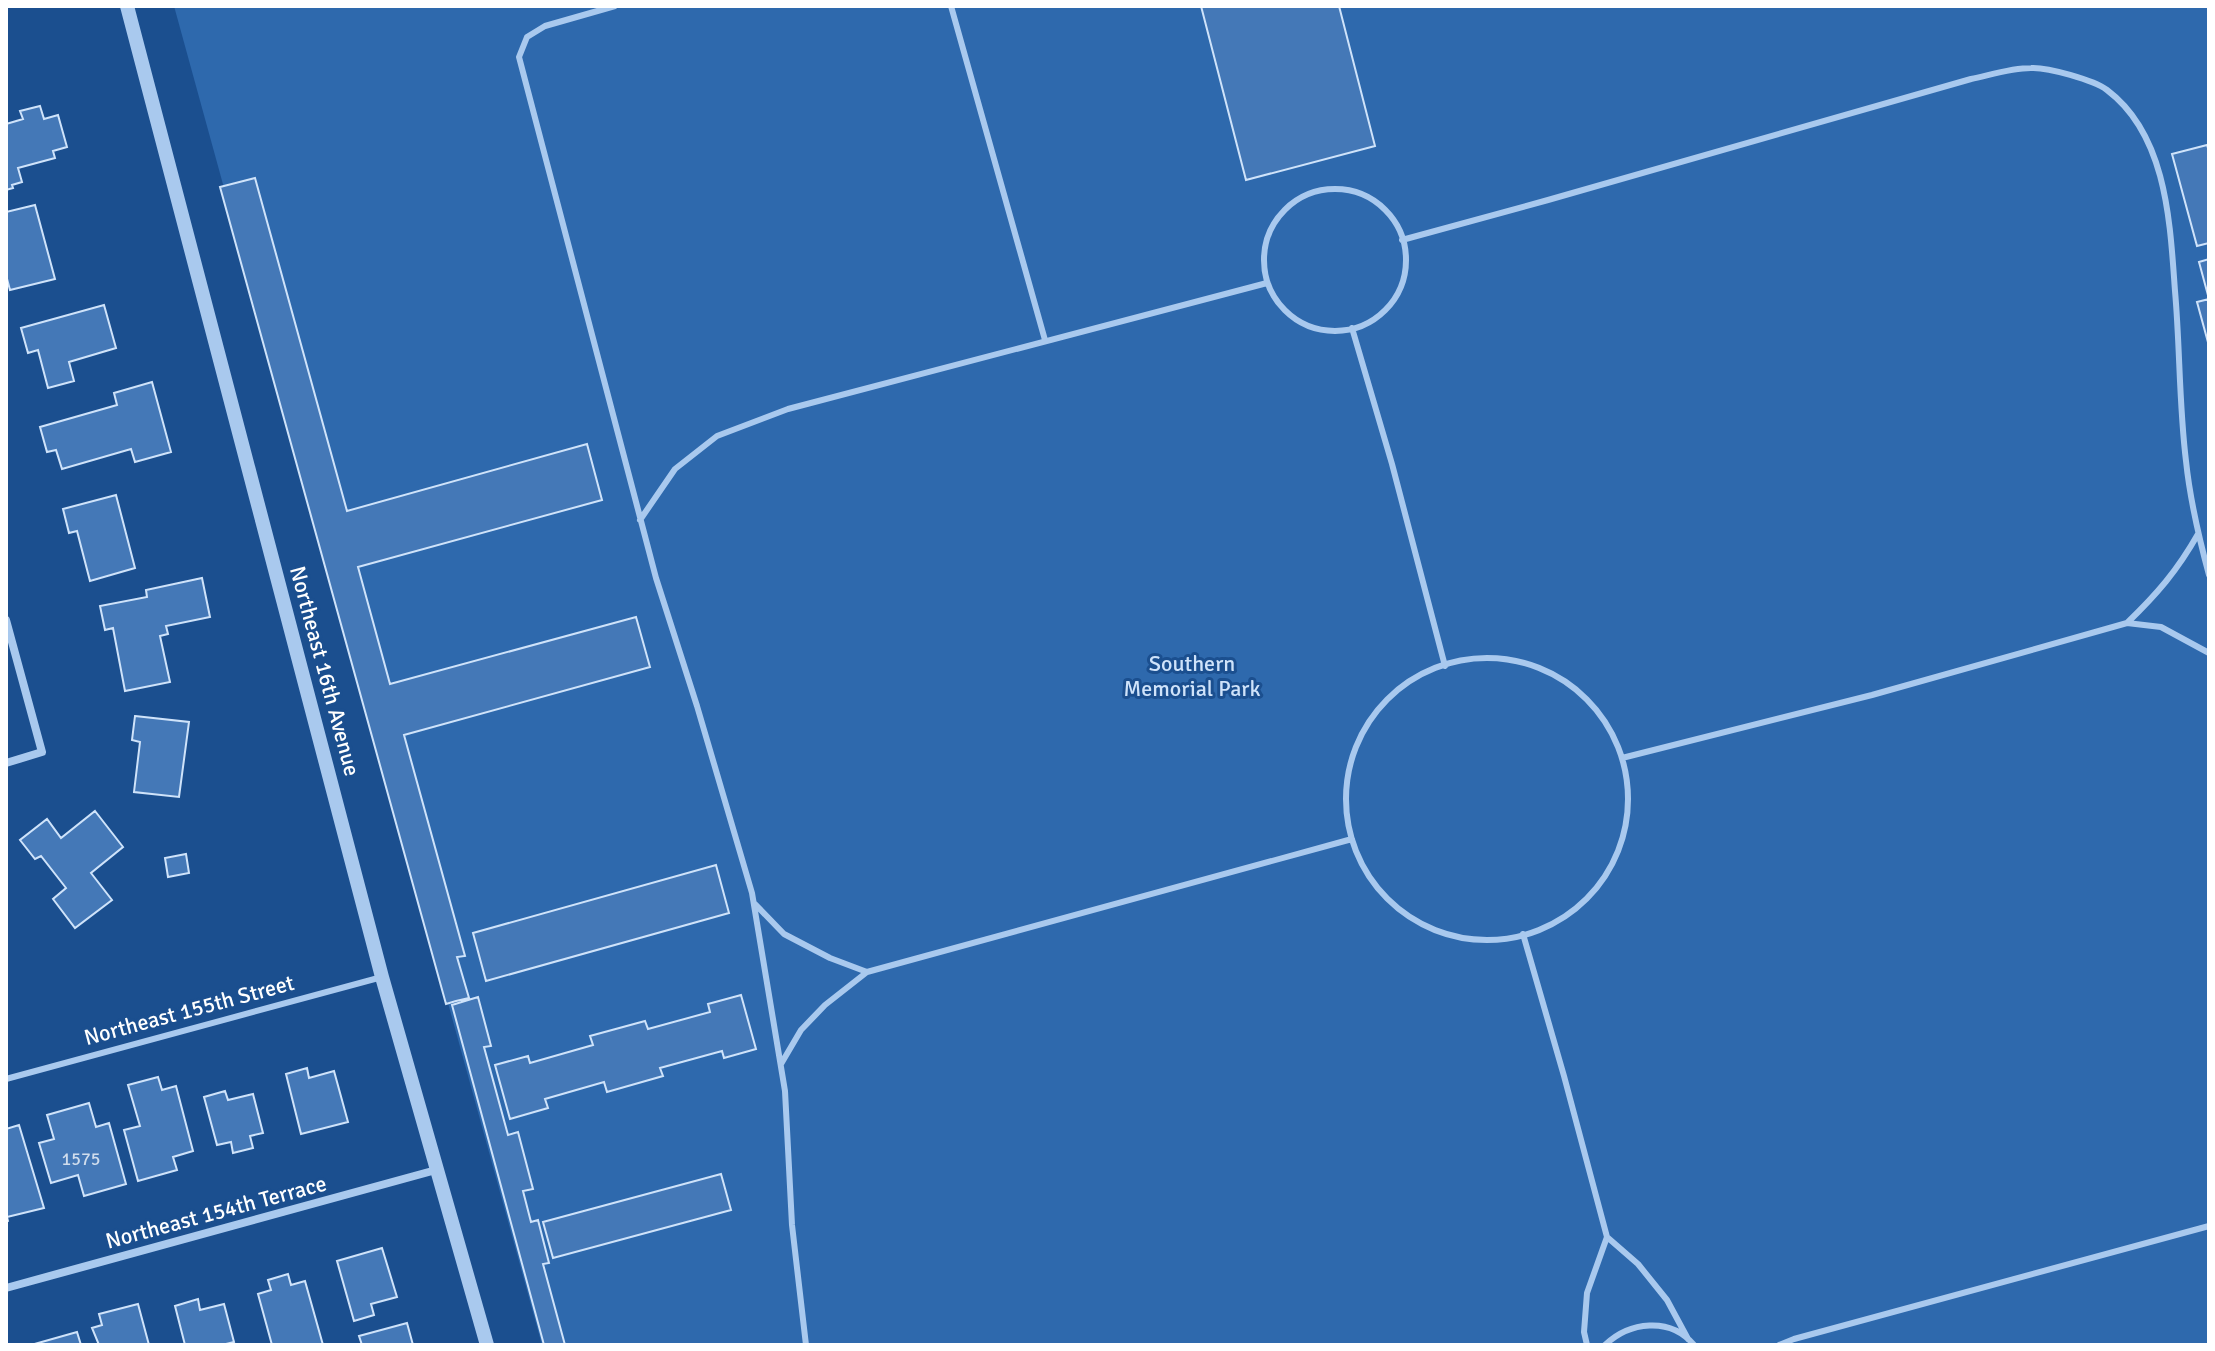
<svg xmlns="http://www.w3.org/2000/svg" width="2215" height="1351" viewBox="0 0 2215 1351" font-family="Signika,sans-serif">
<rect width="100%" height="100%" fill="#1b4f8f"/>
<path fill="#2e69ad" d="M174,6H2209V1345H542Z"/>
<path fill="#4478b7" stroke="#cfe3fa" stroke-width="2" d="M1201,6H1339L1375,146L1246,180Z
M40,106L44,119L58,115L67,147L53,151L55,158L18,168L22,182L12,185L13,188L6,190V124L23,119L20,111Z
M2207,145L2209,151V243L2197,246L2172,154Z
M255,178L347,511L587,444L602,500L358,567L390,684L636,617L650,667L404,735L465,956L457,957L469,998L456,1001L446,1004L220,187Z
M35,205L55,279L10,290L6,275V212Z
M2209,259V346L2197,302L2209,299L2199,262Z
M104,305L116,348L69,362L74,381L48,388L38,350L28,353L21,328Z
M152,382L171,452L135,462L131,449L62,469L56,450L47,452L40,427L117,405L114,393Z
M116,495L135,568L90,581L77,531L69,533L63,509Z
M202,578L210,617L166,626L168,634L160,636L170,682L125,691L113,628L105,630L100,606L147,597L146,590Z
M135,716L189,722L179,797L134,792L140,742L132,740Z
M95,811L123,847L91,873L112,900L75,928L53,899L66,888L41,856L35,859L20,840L47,819L61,838Z
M186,854L189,873L168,877L165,858Z
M716,865L729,913L486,981L473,933Z
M741,995L756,1049L724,1058L722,1051L660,1068L663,1076L607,1092L604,1082L545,1099L548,1108L510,1119L495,1065L528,1056L530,1063L593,1045L590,1036L645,1021L648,1029L710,1012L708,1004Z
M478,997L491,1046L484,1047L508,1135L518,1132L533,1189L523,1191L531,1222L538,1220L549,1263L543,1264L565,1345H544L452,1005Z
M307,1068L309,1078L334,1071L348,1122L301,1134L286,1074Z
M158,1077L162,1090L176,1086L193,1151L173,1157L177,1170L138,1181L124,1130L140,1126L128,1085Z
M225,1091L228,1100L253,1094L263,1133L250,1136L253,1148L233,1153L231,1142L217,1145L204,1097Z
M89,1103L96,1127L109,1123L126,1184L84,1196L78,1175L51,1183L39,1143L54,1139L47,1115Z
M19,1125L44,1208L7,1217L8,1221L6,1222V1129Z
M721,1174L731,1210L553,1258L543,1222Z
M382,1248L397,1297L371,1304L374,1315L354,1321L337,1261Z
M288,1274L291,1285L305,1281L323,1345H272L258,1294L271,1290L268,1280Z
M198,1299L200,1310L224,1304L234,1342L222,1345H185L175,1306Z
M138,1304L149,1345H99L92,1328L102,1325L99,1314Z
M407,1323L413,1345H362L359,1336Z
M77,1332L81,1345H31Z"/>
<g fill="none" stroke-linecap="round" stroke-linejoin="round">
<path stroke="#a9c9ee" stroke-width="6" d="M615,6L545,26L527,37L519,57L656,578L697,706L752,893L785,1091L792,1225L806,1345
M951,6L1045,340
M1264 260a71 71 0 1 1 142 0a71 71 0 1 1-142 0Z
M1402,240L1548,200L1971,79C1990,75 2011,68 2031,68C2047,67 2094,80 2107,90C2167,135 2170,223 2175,291C2180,347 2179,405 2186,461C2190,500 2199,538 2209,575
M1352,328L1392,464L1445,666
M640,520L675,469L717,436L788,409L1267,283
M2127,623C2157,594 2177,571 2198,534
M1346 799a141 141 0 1 1 282 0a141 141 0 1 1-282 0Z
M1622,758L1872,695L2127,623L2161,627L2209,653
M755,904L784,934L830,958L867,972L1352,839
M1523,934L1564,1076L1607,1237L1587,1293L1584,1332L1587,1345
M781,1064L801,1030L825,1005L867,972
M6,1079L382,977
M1607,1237L1638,1264L1667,1300L1688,1339
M1605,1345C1629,1322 1670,1316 1694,1345
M1779,1345L1794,1339L2209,1226"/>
<path stroke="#a9c9ee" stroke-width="8" d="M6,620L42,752L6,763
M6,1288L436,1170"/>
<path stroke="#a9c9ee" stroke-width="14" d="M127,6L382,977L487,1345"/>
</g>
<g text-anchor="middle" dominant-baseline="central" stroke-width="6" stroke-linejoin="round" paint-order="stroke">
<g font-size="18" fill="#d0dded">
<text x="81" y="1159">1575</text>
</g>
<g font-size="22" fill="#cfe3fa" stroke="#1b4f8f">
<text x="1192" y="663">Southern<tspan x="1192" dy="25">Memorial Park</tspan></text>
</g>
<g font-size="22" fill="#fff" stroke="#1b4f8f">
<text transform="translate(325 671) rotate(75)">Northeast 16th Avenue</text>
<text transform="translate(189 1010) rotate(-15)">Northeast 155th Street</text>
<text transform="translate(216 1212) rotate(-15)">Northeast 154th Terrace</text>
</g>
</g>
<rect width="2215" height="1351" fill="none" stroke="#ffffff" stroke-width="16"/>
</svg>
